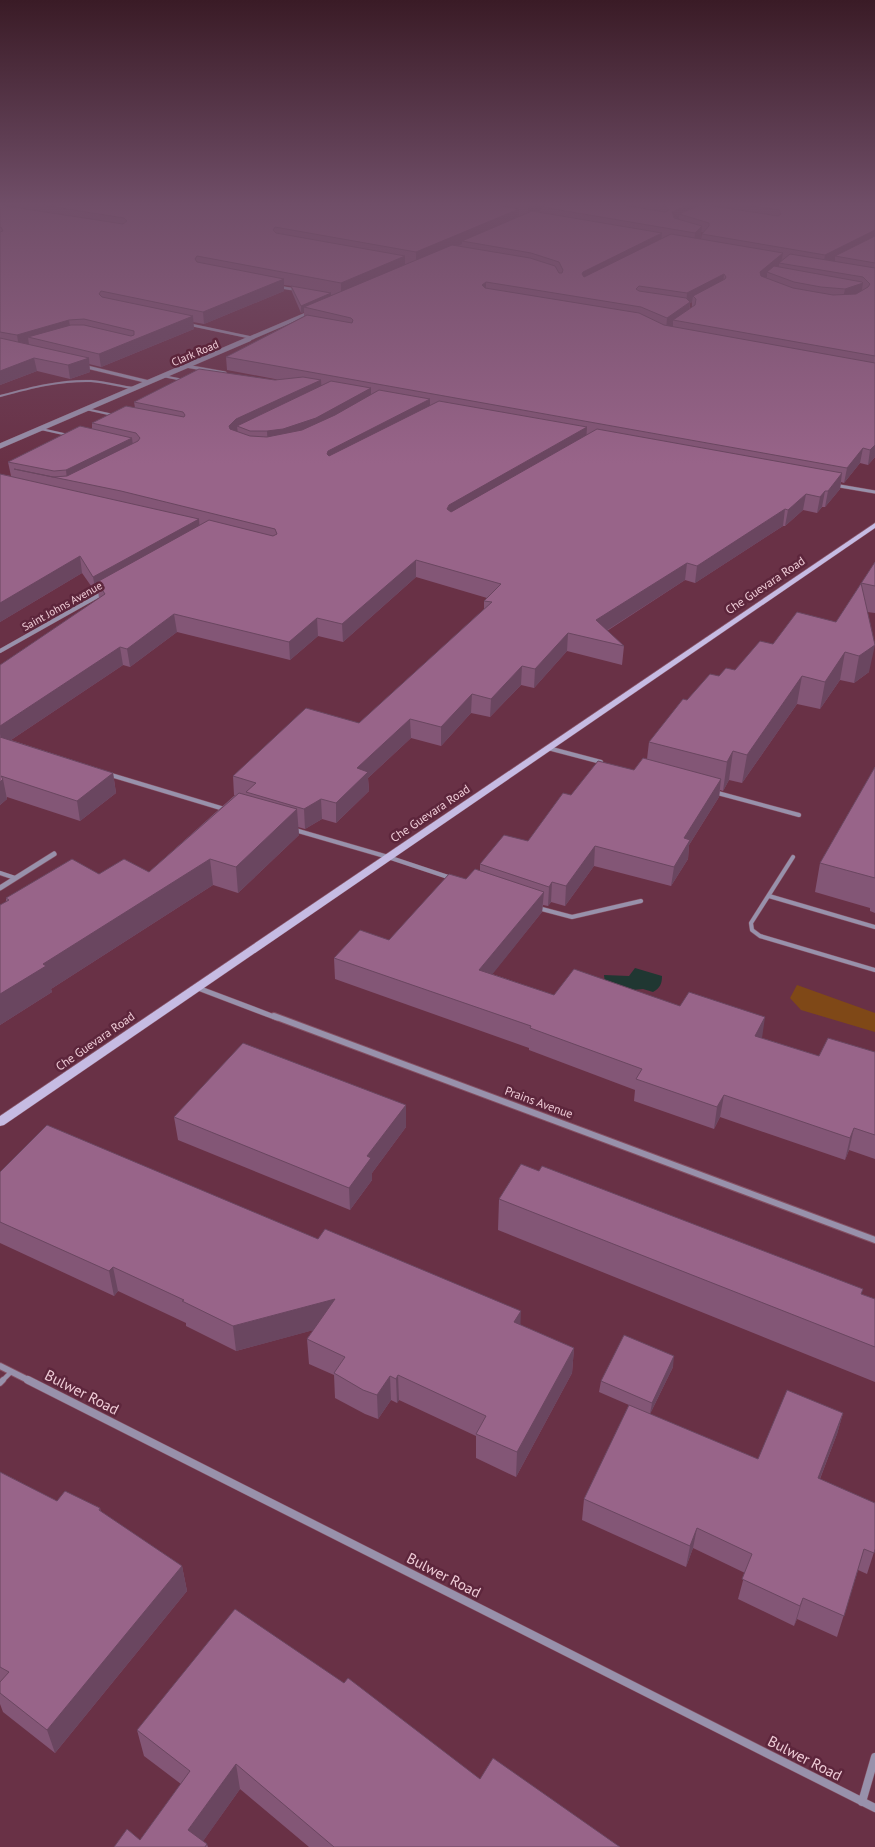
<svg xmlns="http://www.w3.org/2000/svg" width="875" height="1847" viewBox="0 0 875 1847" font-family="'PT Sans',sans-serif">
<rect width="100%" height="100%" fill="#693146"/>
<path fill="#7f4817" d="M797,985L875,1013V1032L801,1010L790,998Z"/>
<path fill="#203732" d="M635,968L662,976C662,984 660,988 653,992L643,989L632,990L605,983L604,975L629,976Z"/>
<g fill="none" stroke-linecap="round" stroke-linejoin="round">
<g stroke="#845063" stroke-width="2.5">
<path id="service-far3" d="M163,376L183,380
M0,396C30,388 60,380 91,381C105,382 119,386 133,388
M86,409L113,415
M41,429L68,435"/>
</g>
<g stroke="#845063" stroke-width="5">
<path id="service-far2" d="M548,748L601,762
M111,775L224,809
M714,792L799,815
M295,830L388,857L451,878
M793,857L751,923L752,930L760,936L875,970
M0,873L15,878
M769,896L875,927
M538,908L572,917L641,901"/>
</g>
<g stroke="#845063" stroke-width="5.5">
<path id="service-far1" d="M2,1381L11,1372"/>
</g>
<g stroke="#845063" stroke-width="7">
<path id="service" d="M0,1383L3,1380"/>
</g>
<g stroke="#845063" stroke-width="3">
<path id="minor-far5" d="M279,287L298,290
M187,324L253,338"/>
</g>
<g stroke="#845063" stroke-width="4">
<path id="minor-far4" d="M83,366L149,382
M186,366L225,373
M834,485L875,492"/>
</g>
<g stroke="#845063" stroke-width="4.5">
<path id="minor-far3" d="M0,651L103,593"/>
</g>
<g stroke="#845063" stroke-width="6">
<path id="minor-far2" d="M0,888L54,854
M198,988L277,1018"/>
</g>
<g stroke="#845063" stroke-width="8">
<path id="minor-far1" d="M274,1016L875,1240
M0,1366L30,1381"/>
</g>
<g stroke="#845063" stroke-width="9">
<path id="minor" d="M28,1380L875,1808
M862,1802L875,1757"/>
</g>
<g stroke="#845063" stroke-width="4.5">
<path id="tertiary-far1" d="M246,340L314,311"/>
</g>
<g stroke="#845063" stroke-width="5.5">
<path id="tertiary" d="M0,446L249,339"/>
</g>
<g stroke="#845063" stroke-width="1">
<path id="secondary" d="M875,523V528L4,1125L0,1126V1116Z"/>
</g>
<use href="#service-far3" stroke="#9891ab" stroke-width="2"/>
<use href="#service-far2" stroke="#9891ab" stroke-width="4"/>
<use href="#service-far1" stroke="#9891ab" stroke-width="4.5"/>
<use href="#service" stroke="#9891ab" stroke-width="5.5"/>
<use href="#minor-far5" stroke="#9891ab" stroke-width="2.5"/>
<use href="#minor-far4" stroke="#9891ab" stroke-width="3"/>
<use href="#minor-far3" stroke="#9891ab" stroke-width="4"/>
<use href="#minor-far2" stroke="#9891ab" stroke-width="5"/>
<use href="#minor-far1" stroke="#9891ab" stroke-width="6"/>
<use href="#minor" stroke="#9891ab" stroke-width="8"/>
<use href="#tertiary-far1" stroke="#9891ab" stroke-width="4"/>
<use href="#tertiary" stroke="#9891ab" stroke-width="5"/>
<use href="#secondary" fill="#c6bbe3" fill-rule="evenodd"/>
</g>
<path fill="#835676" fill-rule="evenodd" d="M0,205H875V457L868,465L860,463L844,483L841,482L840,489L825,507H822L817,513L803,510L785,526H783L695,583L685,580L607,631L624,646L622,665L567,651L534,688L521,685L490,717L471,713L441,746L411,738L368,778L369,791L336,823L322,819L305,829L298,827L299,835L238,893L213,885L51,989L52,992L0,1025V905L6,902V898L99,874L149,872L235,795H234L233,776L359,723L484,609V601L487,598L416,577L343,642L318,636L290,660L177,632L130,667L123,665L11,740L113,773L116,793L80,821L7,797V799L0,805V665L99,598L98,591L96,593L82,573L0,622V474L11,476L8,462L92,429V423L135,408L134,402L280,380L227,370L226,357L304,316V312L301,313L292,292L291,286L284,285V291L204,324L193,322L194,329L101,367L89,364L90,372L70,379L37,371L0,385ZM701,232H703L702,234L701,239H699L701,237ZM692,302V308L690,309V303Z
M875,562V613L867,612L869,672L854,683L840,680L820,709L797,704L742,783L729,780L723,791L720,790L719,797L689,845L688,859L671,886L594,866L565,906L551,902L548,906L543,905L542,912L492,974L554,995L762,1038L819,1056L875,1052V1159L849,1150L845,1160L720,1117L714,1129L634,1101L635,1090L529,1050V1048L335,979L334,958L389,940L466,879L480,871V864L528,841L571,795L634,770L647,759L649,742L687,700L719,676L735,670L773,644L836,622Z
M875,767V913L870,911V908L815,892L820,863Z
M174,1117L406,1127L372,1173V1180L350,1210L178,1140Z
M0,1172L521,1325L574,1348L572,1373L516,1477L476,1458V1436L399,1400L397,1403L391,1400L378,1419L365,1414L335,1398L334,1375L309,1364L307,1339L313,1330L236,1351L186,1326V1323L118,1291L114,1296L0,1243Z
M499,1199L863,1289L861,1294L875,1299V1382L498,1230Z
M673,1367L650,1414L758,1459L843,1413L837,1434L820,1479L875,1549L867,1574L858,1570L837,1637L797,1619L794,1626L738,1599L745,1573L693,1548L686,1567L582,1520L584,1499L629,1405L599,1392L601,1381Z
M0,1472L57,1501L100,1508L101,1512L182,1566L187,1591L55,1753L3,1712L0,1704Z
M137,1730L480,1779L620,1847H309L240,1789L203,1841L207,1844L208,1847H114L140,1840L181,1784L144,1756Z"/>
<path fill="#6a4660" d="M528,205H553L542,207L541,210L528,216Z
M688,205H711L686,216L679,214V220L671,223L672,212Z
M519,209V220L462,241V244L416,264V252Z
M702,226L701,237L694,244L695,233Z
M875,230V241L835,256V261L823,266L825,255Z
M662,233L661,244L583,283L582,274L583,272Z
M783,253L781,263H779V267L771,274L767,272V277L759,284L760,272Z
M405,256V268L341,296V283Z
M724,274L723,286L696,299L693,296L692,302L690,303L689,315L673,320V326L666,330L667,318L686,305L687,293Z
M284,279V291L204,324L203,312Z
M486,282V294L482,285Z
M863,283L861,296L842,302L845,289Z
M331,293V300L304,307V312L301,313V306Z
M193,316L194,329L101,367L99,354Z
M69,320L71,332L28,337L29,345L19,348L17,335Z
M34,358L37,371L0,385V371Z
M89,358L90,372L70,379L68,365Z
M321,380L322,394L237,426L238,434L230,441L229,426L236,419Z
M371,388V403L268,447L267,431Z
M430,399V414L329,466L327,454L328,451Z
M587,427L586,443L449,522L447,509L449,505Z
M132,438L134,453L67,480L66,470Z
M875,445V457L868,465L870,450Z
M863,448L860,463L844,483L847,468Z
M842,473L840,489L825,507L828,491Z
M825,491L822,507L817,513L820,497Z
M806,494L803,510L785,526L788,510Z
M785,509L783,526L695,583L697,566Z
M199,519L200,534L97,582L98,591L96,593L93,577Z
M80,556L82,573L0,622V603Z
M416,560V577L343,642L342,624Z
M687,563L685,580L595,638L596,620Z
M174,614L177,632L130,667L127,649Z
M317,618L318,636L290,660L289,642Z
M568,633L567,651L534,688L535,669Z
M875,645L869,672L854,683L859,656Z
M120,647L123,665L2,746L0,734V726Z
M845,652L840,680L820,709L825,682Z
M522,666L521,685L490,717L491,699Z
M802,676L797,704L742,783L747,755Z
M472,694L471,713L441,746V727Z
M410,719L411,738L368,778L369,791L336,823V803L357,768Z
M733,751L729,780L723,791L727,762Z
M113,773L116,793L80,821L77,801Z
M3,779L7,799L0,805V782Z
M721,779L719,797L689,845L688,859L671,886L674,867L684,838Z
M321,799L322,819L305,829L304,809Z
M297,809L299,835L238,893L236,867Z
M595,846L594,866L565,906L566,886Z
M210,859L213,885L51,989L52,992L0,1025V994L43,964Z
M552,882L551,902L548,906L549,887Z
M544,892L542,912L479,991V970Z
M765,1017L762,1038L755,1036Z
M724,1095L720,1117L714,1129L717,1107Z
M406,1105V1127L372,1173V1180L350,1210L349,1188L367,1156Z
M854,1128L849,1150L845,1160L850,1138Z
M113,1267L118,1291L114,1296L109,1271Z
M335,1299L336,1324L236,1351L233,1326Z
M521,1311L520,1336L514,1322Z
M574,1348L572,1373L516,1477L517,1452Z
M674,1356L673,1367L650,1414L652,1403Z
M398,1375L399,1400L397,1403L396,1379Z
M390,1376L391,1400L378,1419L377,1395Z
M843,1413L837,1434L812,1499L818,1478Z
M697,1528L693,1548L686,1567L690,1546Z
M182,1566L187,1591L55,1753L47,1730Z
M803,1598L797,1619L794,1626L800,1606Z
M236,1764L240,1789L199,1847L188,1830Z"/>
<path fill="#986489" stroke="#6a4660" d="M0,205L123,224L127,221L124,218L42,205H497L519,209L416,252L275,227L273,230L276,233L405,256L341,283L197,256L195,259L197,262L284,279L203,312L101,291L99,294L102,297L193,316L99,354L28,337L71,325H84L131,336L134,335V331L84,319L69,320L17,335L0,332V232L3,231L1,227L0,228Z
M547,205H622L665,212L669,210L666,206L657,205H688L672,212L674,218L702,226L695,233L542,207Z
M700,205H707L778,216L781,214L779,210L744,205H875V230L825,255L702,234L709,226V223L679,214Z
M532,211L662,233L583,272L582,274L584,277L671,234L783,253L760,272L761,276L793,288L833,295L856,294L868,287L870,284L863,277L779,263L790,254L875,268V356L673,320L695,305L696,299L693,296L725,279L726,277L724,274L687,293L639,286L636,289L639,291L686,298L690,302L667,318L641,307L486,282L482,285L485,288L639,313L664,325L686,329L875,363V445L870,450L863,448L847,468L226,357L307,315L352,323L353,320L351,318L304,307L452,245L530,258L555,266L559,273H562L563,270L559,262L531,253L462,241Z
M875,236V263L835,256Z
M774,266L862,282L863,283L845,289L821,287L794,282L767,272Z
M291,286L331,293L301,306Z
M0,338L89,358L68,365L34,358L0,371Z
M199,369L275,380L303,377L321,380L236,419L229,426L230,429L250,436L267,437L302,430L335,415L379,390L430,399L328,451L327,454L329,456L439,401L587,427L449,505L447,509L451,512L597,429L842,473L828,491H825L820,497L806,494L788,510L785,509L697,566L687,563L596,620L624,646L568,633L535,669L522,666L491,699L472,694L441,727L410,719L357,768L368,772L336,803L321,799L304,809L246,792L256,783L233,776L306,708L359,723L492,602L484,601L501,584L416,560L342,624L317,618L289,642L174,614L127,649L120,647L0,726V665L105,594L97,582L209,520L273,536L277,534L275,529L121,491L14,469L53,477L67,476L138,441L140,438L136,433L92,423L126,406L184,417L185,415L183,412L134,402Z
M331,381L371,388L316,418L283,429L267,431H250L237,426Z
M80,426L132,438L66,470L54,471L8,462Z
M0,474L199,519L93,577L80,556L0,603Z
M875,562V586L861,583L875,645L859,656L845,652L825,682L802,676L747,755L733,751L727,762L649,742L683,699L687,700L710,674L719,676L726,668L735,670L760,641L773,644L797,612L836,622L873,565Z
M0,737L113,773L77,801L1,776L3,779L0,782Z
M643,758L721,779L684,838L690,840L674,867L595,846L566,886L552,882L549,887L480,864L504,835L528,841L563,793L571,795L598,761L634,770Z
M875,767V878L820,863Z
M239,793L297,809L236,867L210,859L43,964L46,966L0,994V905L9,900L6,898L72,859L99,874L124,859L149,872Z
M475,869L544,892L479,970L554,995L574,969L680,1006L689,992L765,1017L755,1036L819,1056L828,1038L875,1052V1135L854,1128L850,1138L724,1095L717,1107L636,1079L642,1069L530,1028L531,1026L334,958L360,930L389,940L449,874L466,879Z
M243,1043L406,1105L367,1156L371,1158L349,1188L174,1117Z
M47,1125L318,1239L325,1229L521,1311L514,1322L574,1348L517,1452L476,1434L486,1416L398,1375L396,1379L390,1376L377,1395L363,1390L334,1373L345,1357L307,1339L335,1299L233,1326L182,1301L184,1300L113,1267L109,1271L0,1222V1172Z
M521,1164L539,1171L542,1166L863,1289L861,1294L875,1299V1347L499,1199Z
M624,1335L674,1356L652,1403L601,1381Z
M787,1390L843,1413L818,1478L875,1503V1549L874,1553L864,1549L844,1616L803,1598L800,1606L742,1579L752,1554L697,1528L690,1546L584,1499L629,1405L758,1459Z
M0,1472L57,1501L65,1491L100,1508L99,1510L182,1566L47,1730L0,1693V1682L9,1672L0,1667Z
M235,1609L344,1683L348,1678L480,1779L493,1758L620,1847H334L236,1764L188,1830L207,1844L205,1847H114L127,1829L140,1840L190,1771L137,1730Z"/>
<linearGradient id="sky" x2="0" y2="1"><stop stop-color="#3a1b26"/><stop offset="0.44" stop-color="#704e68"/><stop offset="1" stop-color="#704e68" stop-opacity="0"/></linearGradient>
<rect width="875" height="464" fill="url(#sky)"/>
<g text-anchor="middle" dominant-baseline="central" stroke-width="5" stroke-linejoin="round" paint-order="stroke">
<g font-size="11" fill="#efccd7" stroke="#5d263c">
<text transform="translate(195 353) rotate(-23)">Clark Road</text>
<text transform="translate(62 606) rotate(-29)">Saint Johns Avenue</text>
</g>
<g font-size="12" fill="#efccd7" stroke="#5d263c">
<text transform="translate(765 585) rotate(-34)">Che Guevara Road</text>
<text transform="translate(430 813) rotate(-34)">Che Guevara Road</text>
<text transform="translate(95 1041) rotate(-35)">Che Guevara Road</text>
<text transform="translate(539 1102) rotate(20)">Prains Avenue</text>
</g>
<g font-size="15" fill="#efccd7" stroke="#5d263c">
<text transform="translate(82 1392) rotate(27)">Bulwer Road</text>
<text transform="translate(444 1575) rotate(27)">Bulwer Road</text>
<text transform="translate(805 1758) rotate(27)">Bulwer Road</text>
</g>
</g>
</svg>
